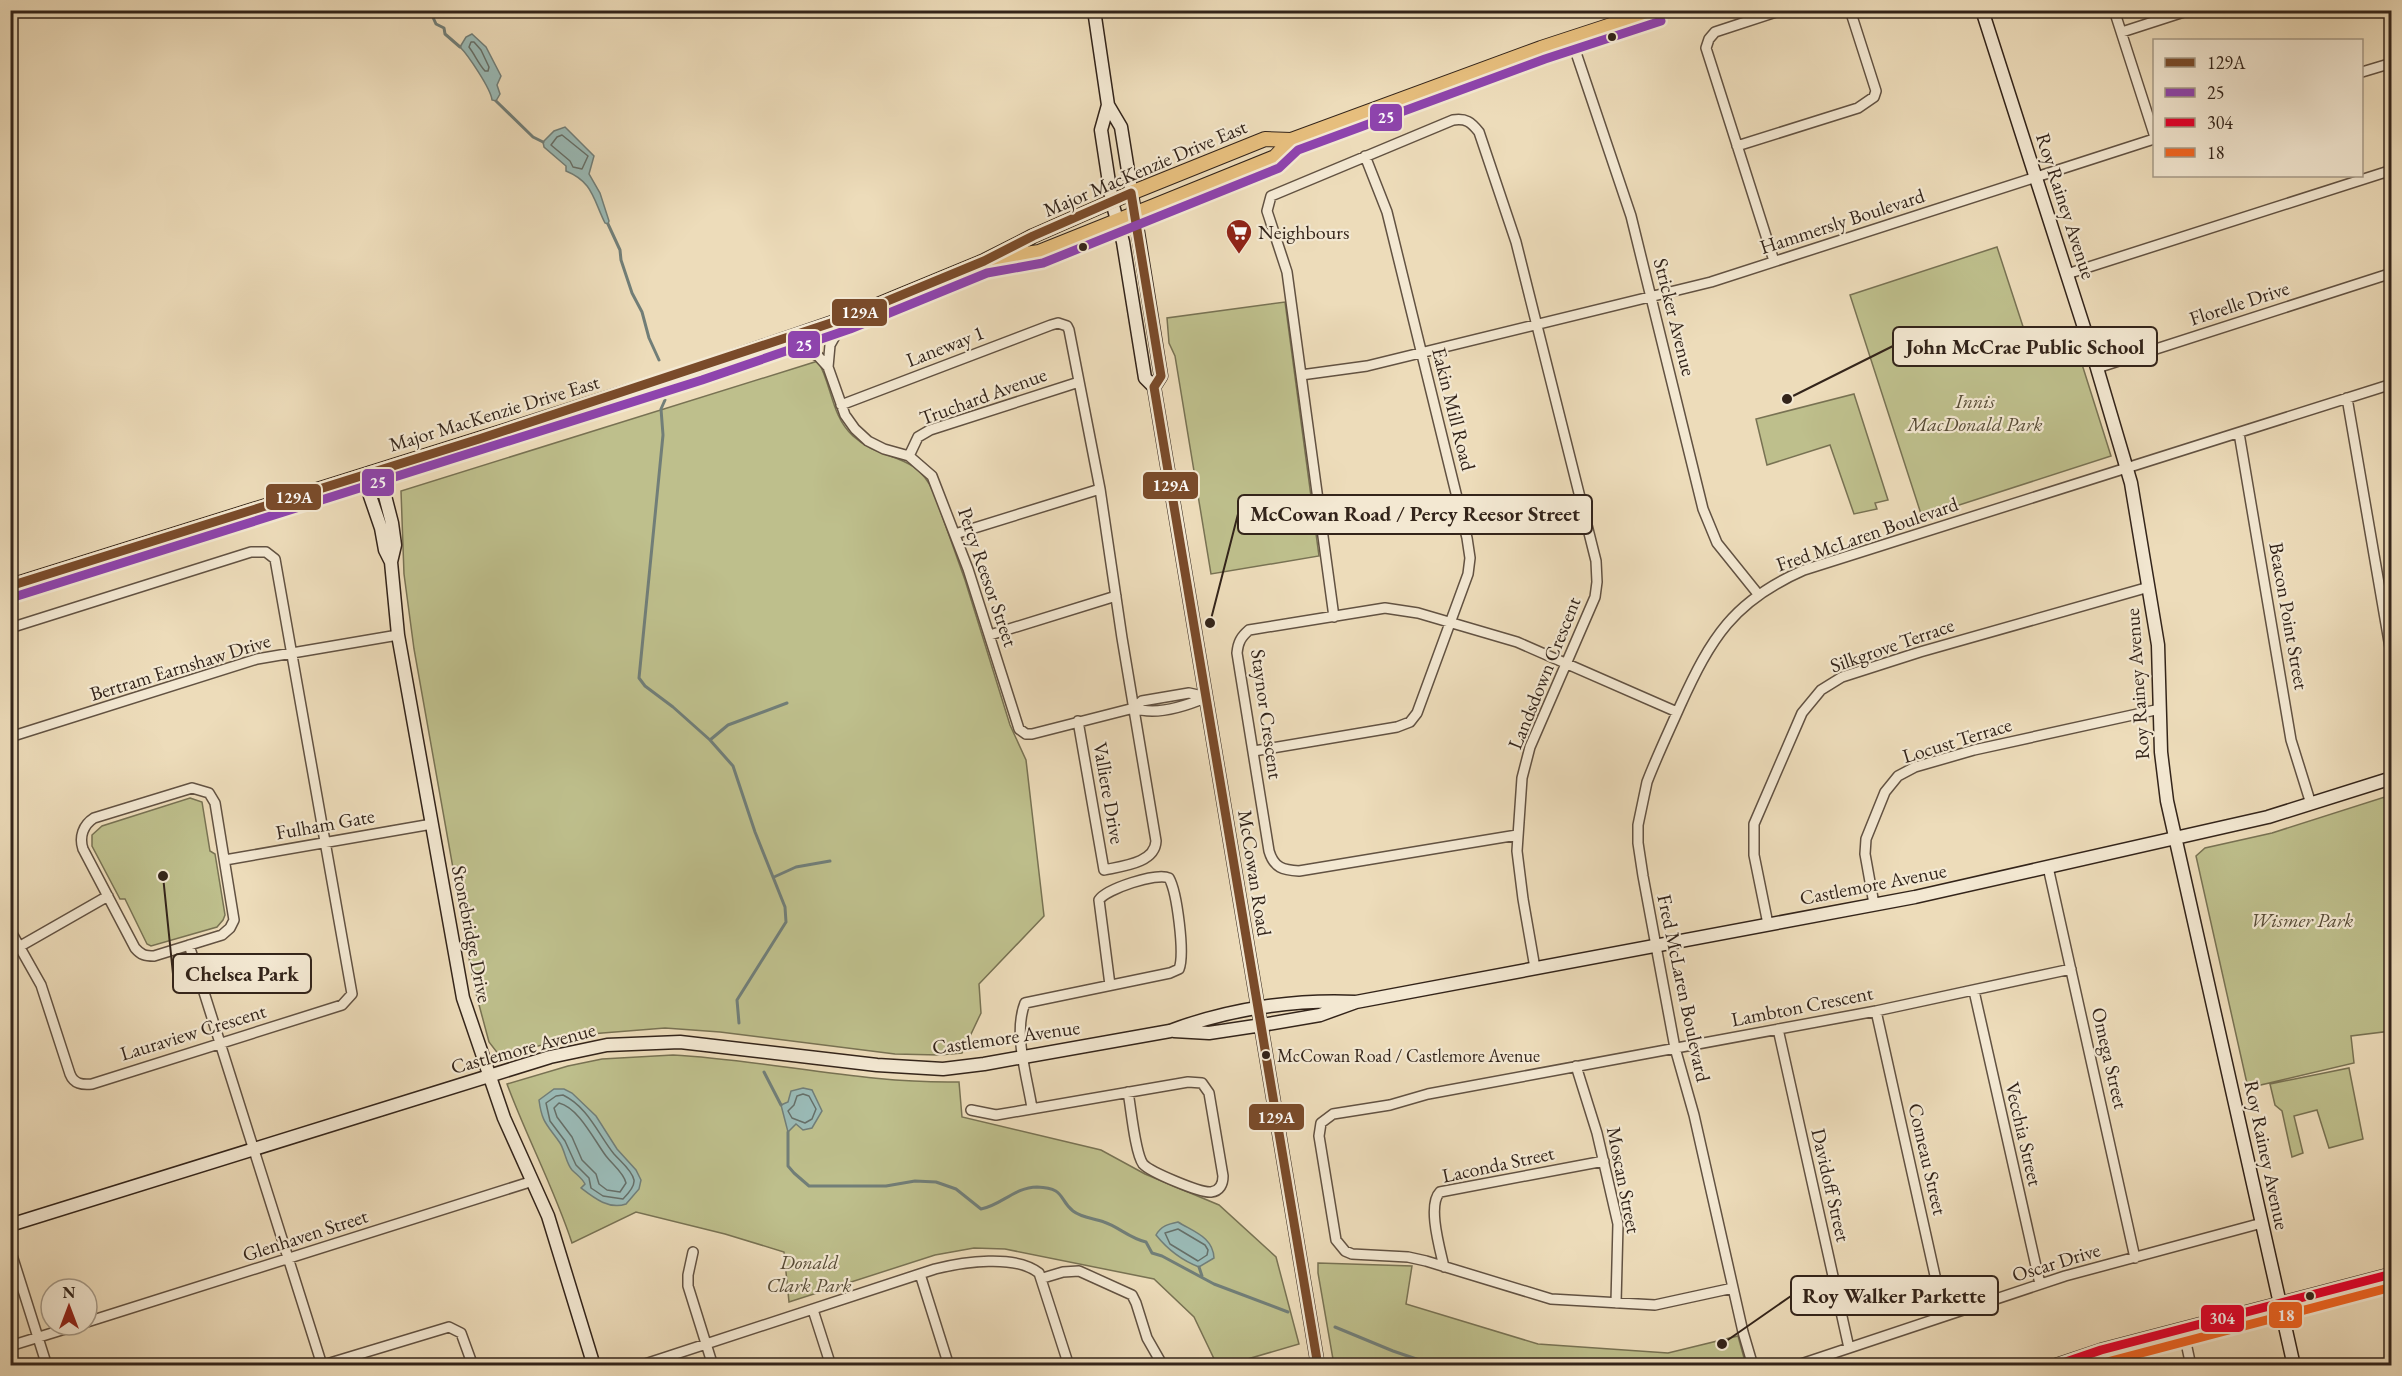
<svg xmlns="http://www.w3.org/2000/svg" width="2402" height="1376" viewBox="0 0 2402 1376" font-family="'EB Garamond',serif">
<rect width="100%" height="100%" fill="#eddcba"/>
<filter id="stains"><feTurbulence type="fractalNoise" baseFrequency=".00333" numOctaves="4"/><feColorMatrix values="0 0 0 0 .2 0 0 0 0 .09 0 0 0 0 .02 0 0 0 .5 -.17"/></filter>
<radialGradient id="worn" r=".72"><stop offset=".6" stop-color="#630" stop-opacity="0"/><stop offset="1" stop-color="#630" stop-opacity=".3"/></radialGradient>
<path fill="#bebf8c" stroke="#787253" stroke-width="1.5" d="M1997,247L2031,351L2074,339L2111,456L1922,517L1850,295Z
M1285,302L1319,556L1211,574L1175,356L1169,343L1167,318Z
M818,361C832,385 831,416 853,436C882,463 915,450 934,493L965,580L1010,725L1026,760L1044,916L979,984L981,1013L962,1053L939,1055L895,1054L720,1032L665,1028L590,1034L499,1055L489,1042L474,986L414,649L404,574L401,491Z
M1854,394L1888,500L1875,503L1877,509L1854,514L1830,445L1767,465L1756,419Z
M2391,795V1031L2351,1036L2354,1063L2248,1088L2196,856L2205,848L2272,833Z
M190,798L202,802L210,851L215,854L225,915L223,920L217,927L151,946L147,944L125,899H120L92,846V835L102,826Z
M673,1055C768,1060 863,1084 959,1082L962,1117L1101,1150L1145,1174L1219,1205L1276,1257L1299,1344L1227,1365H1217L1194,1317L1154,1279L1005,1249L974,1248L935,1255L789,1302L784,1252L725,1234L636,1212L572,1243C554,1188 527,1138 507,1084L568,1066L602,1059Z
M2349,1068L2363,1139L2329,1148L2317,1110L2294,1116L2303,1153L2292,1157L2282,1111L2275,1105L2270,1084Z
M1318,1263L1412,1266L1406,1304L1538,1344L1668,1353L1738,1336L1746,1365H1334L1318,1273Z"/>
<path fill="#9abab6" stroke="#717e78" stroke-width="1.5" d="M472,34L486,47L501,76L497,85L500,94L496,101L492,100C491,89 468,55 460,47L466,37Z
M565,127L594,156L589,174L600,193L609,221L608,224L605,223C593,199 593,182 566,171V166L544,147L543,142L554,131Z
M803,1088L812,1090L822,1111L812,1128L803,1130L796,1124L788,1132L781,1105L788,1102L791,1091Z
M554,1089H564L572,1093L596,1116L617,1149L636,1170L641,1180L639,1189L626,1204C609,1210 594,1198 581,1188L585,1184C582,1178 577,1175 572,1170C566,1163 565,1151 560,1143C548,1125 542,1124 539,1100Z
M1178,1222C1194,1232 1213,1237 1214,1258L1199,1267C1181,1260 1168,1250 1156,1235C1161,1226 1168,1224 1178,1222Z"/>
<g fill="none" stroke-linecap="round" stroke-linejoin="round">
<path stroke="#666f68" stroke-width="1.5" d="M471,42H474L481,50L489,67L488,71H485C478,63 475,55 469,47Z
M562,135L588,156L582,169L573,167L570,161L551,145L557,137Z
M803,1094L809,1096L816,1109L812,1119L805,1123L792,1118L788,1111L794,1105L797,1096Z
M563,1095C588,1107 598,1134 614,1154C620,1161 632,1170 634,1180C635,1187 627,1195 623,1199L603,1196L591,1188L589,1178L576,1165L565,1141L550,1121L546,1103L556,1096Z
M559,1103C579,1108 594,1140 606,1156C613,1165 624,1173 626,1183L620,1192L607,1190L599,1184L596,1174L582,1160L572,1137L557,1117L554,1108Z
M1178,1229L1205,1245L1208,1250L1207,1255L1198,1261L1170,1244L1165,1233Z"/>
<path stroke="#717e78" stroke-width="3" d="M431,13L436,24L444,28L445,34L460,47
M496,101L533,137L543,142
M608,224L620,250L621,260L632,293L642,312L649,338L659,360
M665,400L661,409L663,435L639,678L645,686L673,707L710,740L733,766L755,832L785,907L786,922L737,1000L739,1023
M710,740L728,725L787,703
M774,877L796,867L830,861
M764,1072L781,1105
M788,1132V1166L794,1173L809,1186H886L915,1181L936,1182L956,1189L981,1209C1000,1206 1015,1187 1037,1187C1066,1188 1058,1199 1073,1211C1082,1218 1094,1218 1104,1222C1119,1227 1129,1238 1146,1242L1152,1253L1162,1256L1214,1284L1288,1312
M1199,1267L1202,1276
M1335,1327L1393,1351L1437,1366"/>
<g stroke="#625242" stroke-width="12">
<path id="street" d="M2114,10L2154,134
M2122,32L2190,10
M1571,38L1631,216L1703,509L1717,543L1758,594
M2362,72L2392,63
M1737,146L1858,108L1874,97L1876,91L1850,10
M1774,261L1706,48L1709,39L1715,32L1782,10
M2067,274L2392,170
M844,320L830,345L828,367L845,415L855,429L868,441L884,449L909,456L932,476L968,569L1019,729L1026,734H1032L1134,708L1142,701L1189,693L1207,697
M782,340L818,356L828,367
M2097,368L2392,273
M1301,375L1287,272L1267,211L1271,196L1453,120C1466,118 1471,122 1479,132L1516,242L1596,561L1597,582L1595,597L1530,747L1522,778L1517,851L1523,899L1535,968
M2347,398L2392,659
M841,405L1051,325L1058,323L1067,326L1069,330L1100,489L1122,638L1156,841C1155,863 1123,866 1104,870L1078,721
M2239,433L2291,740L2311,804
M909,456L918,437L930,430L1079,382
M955,534L1100,489
M1334,617L1301,375L1367,366L1711,282L2154,139
M10,628L251,552H266L275,559L352,994L342,1005L92,1084C82,1085 74,1084 70,1074L41,985L10,930
M990,635L1116,596
M1134,708C1155,716 1186,706 1207,697
M10,737L257,659L398,635
M1254,751L1397,727L1410,722L1417,713L1468,574L1470,558L1467,538L1387,212L1365,156
M192,788L209,793L215,803L234,920L230,928L222,935L154,956C145,956 141,955 135,948L83,849C79,837 83,825 94,818Z
M1517,835L1299,871C1283,870 1274,868 1269,851L1237,653C1238,642 1241,637 1249,630L1385,608L1418,613L1517,642L1677,712
M225,860L432,824
M2048,867L2135,1258
M1874,904L1865,854L1866,839L1885,792L1898,776L1915,767L1974,750L2160,709
M1768,924L1754,855V824L1802,713L1821,690L1842,677L1920,652L2149,587
M189,945L322,1365
M10,952L108,896
M1974,991L2040,1284
M1876,1011L1944,1316
M1778,1029L1849,1348
M1576,1066L1597,1133L1618,1224L1616,1303
M1032,1108C1027,1076 1013,1033 1025,1003L1170,973L1179,969C1185,954 1177,892 1169,878C1157,872 1106,889 1099,900L1110,985
M971,1110L996,1115L1188,1082L1202,1083L1209,1093L1223,1176C1223,1184 1220,1191 1211,1192C1200,1193 1150,1172 1143,1164C1135,1153 1131,1108 1128,1092
M10,1249L47,1366
M693,1252L688,1275V1286L713,1366
M1444,1267C1440,1249 1427,1205 1440,1192L1604,1161
M920,1274L949,1366
M1043,1278L1063,1272L1079,1271L1132,1295L1136,1303L1147,1338L1163,1366
M1733,1288L1655,1305L1551,1299L1426,1261L1408,1257L1352,1254L1345,1251L1336,1240L1319,1136L1321,1123L1333,1114L1390,1105L1428,1094L1876,1011L2071,969
M813,1310L831,1366
M87,1322L533,1181
M2183,1329L2191,1366
M10,1346L78,1325
M2090,1354L2094,1366
M320,1366L449,1327L461,1333L473,1366
M639,1366L935,1269C963,1262 1015,1254 1039,1273L1069,1366
M1753,1366L1743,1332L1694,1115L1675,1048L1643,876L1638,843V825L1647,782C1657,756 1669,731 1680,706C1711,638 1733,601 1804,570L2392,384
M1795,1366L2065,1276L2262,1223"/>
</g>
<g stroke="#33241a" stroke-width="15">
<path id="secondary" d="M1094,10L1108,105L1121,127L1161,376L1154,387
M1982,10L2097,368L2131,483L2158,645L2161,752L2167,801L2294,1366
M1108,105L1101,130L1112,202L1123,242L1145,378L1154,387L1318,1366
M370,473L384,492L392,523L395,545L391,562L398,635L463,998L504,1118L548,1216L594,1366
M370,473V496L381,528L385,550L391,562
M1174,1031L1209,1033L1262,1025L1320,1015L1356,1002L1915,897L2268,817L2392,778
M10,1225L550,1057L607,1045L680,1042L877,1065L943,1069L984,1064L1170,1031C1228,1009 1294,999 1356,1002
M2053,1366L2101,1350L2392,1274"/>
</g>
<g stroke="#33241a" stroke-width="16">
<path id="primary" d="M995,259L1039,252L1154,206L1275,157L1291,140
M10,586L479,439L698,369L846,318L984,261L1033,236L1131,193L1265,139L1291,140L1541,48L1657,10"/>
</g>
<use href="#street" stroke="#f3e8d2" stroke-width="9"/>
<use href="#secondary" stroke="#f3e8d2" stroke-width="12"/>
<use href="#primary" stroke="#e6be7d" stroke-width="14"/>
<g stroke="#f3e8d2" stroke-width="14">
<path id="bus-1" d="M10,586L479,439L846,318L984,261L1033,236L1131,193L1161,376L1154,387L1318,1366"/>
</g>
<g stroke="#f3e8d2" stroke-width="14">
<path id="bus-2" d="M14,597L702,380L850,329L987,273L1043,263L1279,168L1298,150L1545,59L1661,21"/>
</g>
<g stroke="#f3e8d2" stroke-width="14">
<path id="bus-3" d="M2054,1366L2101,1350L2392,1274"/>
</g>
<g stroke="#f3e8d2" stroke-width="14">
<path id="bus-4" d="M2092,1366L2392,1287"/>
</g>
<use href="#bus-1" stroke="#7a4b2a" stroke-width="9"/>
<use href="#bus-2" stroke="#8e44ad" stroke-width="9"/>
<use href="#bus-3" stroke="#e4002b" stroke-width="9"/>
<use href="#bus-4" stroke="#f26522" stroke-width="9"/>
</g>
<defs>
<g id="supermarket-pin" transform="scale(1.35)"><path d="M0 17L-7.5 6A9.5 9.5 0 1 1 7.5 6Z" fill="#8f2418" stroke="#f3e8d2"/><path d="M-6-5.5h2.5l.6 2H6L4.5 2H-2.5L-4.4-4H-6ZM-1.5 3.2a1.3 1.3 0 1 0 .1 0ZM3 3.2a1.3 1.3 0 1 0 .1 0Z" fill="#fff"/></g>
</defs>
<g fill-rule="evenodd">
<use href="#supermarket-pin" x="1239" y="232"/>
</g>
<g fill="#33241a" stroke="#f3e8d2" stroke-width="2">
<circle cx="1612" cy="37" r="5"/>
<circle cx="1083" cy="247" r="5"/>
<circle cx="1266" cy="1055" r="5"/>
<circle cx="2310" cy="1296" r="5"/>
</g>
<g text-anchor="middle" dominant-baseline="central" stroke-width="4.5" stroke-linejoin="round" paint-order="stroke">
<g font-size="18" fill="#33241a" stroke="#f3e8d2" text-anchor="start">
<text x="1277" y="1055">McCowan Road / Castlemore Avenue</text>
</g>
<g font-size="20" fill="#33241a" stroke="#f3e8d2">
<text transform="translate(1145 168) rotate(-23)">Major MacKenzie Drive East</text>
<text transform="translate(2066 206) rotate(72)">Roy Rainey Avenue</text>
<text transform="translate(1842 221) rotate(-18)">Hammersly Boulevard</text>
<text transform="translate(2239 303) rotate(-18)">Florelle Drive</text>
<text transform="translate(1675 317) rotate(76)">Stricker Avenue</text>
<text transform="translate(945 346) rotate(-21)">Laneway 1</text>
<text transform="translate(983 396) rotate(-20)">Truchard Avenue</text>
<text transform="translate(1454 409) rotate(76)">Eakin Mill Road</text>
<text transform="translate(494 413) rotate(-17)">Major MacKenzie Drive East</text>
<text transform="translate(1867 534) rotate(-19)">Fred McLaren Boulevard</text>
<text transform="translate(988 577) rotate(71)">Percy Reesor Street</text>
<text transform="translate(2289 616) rotate(80)">Beacon Point Street</text>
<text transform="translate(1892 645) rotate(-19)">Silkgrove Terrace</text>
<text transform="translate(180 667) rotate(-17)">Bertram Earnshaw Drive</text>
<text transform="translate(1544 673) rotate(-68)">Landsdown Crescent</text>
<text transform="translate(2137 684) rotate(-94)">Roy Rainey Avenue</text>
<text transform="translate(1267 714) rotate(82)">Staynor Crescent</text>
<text transform="translate(1957 740) rotate(-17)">Locust Terrace</text>
<text transform="translate(1109 793) rotate(80)">Valliere Drive</text>
<text transform="translate(325 824) rotate(-10)">Fulham Gate</text>
<text transform="translate(1255 873) rotate(81)">McCowan Road</text>
<text transform="translate(1873 884) rotate(-11)">Castlemore Avenue</text>
<text transform="translate(472 934) rotate(79)">Stonebridge Drive</text>
<text transform="translate(1684 988) rotate(78)">Fred McLaren Boulevard</text>
<text transform="translate(1802 1006) rotate(-11)">Lambton Crescent</text>
<text transform="translate(193 1032) rotate(-17)">Lauraview Crescent</text>
<text transform="translate(1006 1037) rotate(-8)">Castlemore Avenue</text>
<text transform="translate(523 1048) rotate(-15)">Castlemore Avenue</text>
<text transform="translate(2110 1058) rotate(77)">Omega Street</text>
<text transform="translate(2024 1134) rotate(77)">Vecchia Street</text>
<text transform="translate(2267 1155) rotate(78)">Roy Rainey Avenue</text>
<text transform="translate(1928 1159) rotate(77)">Comeau Street</text>
<text transform="translate(1498 1164) rotate(-12)">Laconda Street</text>
<text transform="translate(1624 1180) rotate(79)">Moscan Street</text>
<text transform="translate(1831 1185) rotate(77)">Davidoff Street</text>
<text transform="translate(305 1235) rotate(-18)">Glenhaven Street</text>
<text transform="translate(2056 1262) rotate(-17)">Oscar Drive</text>
</g>
<g font-size="20" fill="#33241a" stroke="#f3e8d2" text-anchor="start">
<text x="1258" y="232">Neighbours</text>
</g>
<g font-size="20" font-style="italic" fill="#564b36" stroke="#f3e8d2">
<text x="1975" y="401">Innis<tspan x="1975" dy="23">MacDonald Park</tspan></text>
<text x="2302" y="920">Wismer Park</text>
<text x="809" y="1262">Donald<tspan x="809" dy="23">Clark Park</tspan></text>
</g>
</g>
<path fill="none" stroke="#33241a" stroke-width="2" d="M1787 399L1893 346M1210 623L1238 514M163 876L173 974M1722 1344L1791 1296"/>
<g fill="#33241a" stroke="#f3e8d2" stroke-width="2">
<circle cx="1787" cy="399" r="6"/>
<circle cx="1210" cy="623" r="6"/>
<circle cx="163" cy="876" r="6"/>
<circle cx="1722" cy="1344" r="6"/>
</g>
<g fill="#f3e8d2" stroke="#33241a" stroke-width="2">
<rect x="1893" y="327" width="264" height="39" rx="6"/>
<rect x="1238" y="495" width="354" height="39" rx="6"/>
<rect x="173" y="954" width="138" height="39" rx="6"/>
<rect x="1791" y="1276" width="207" height="39" rx="6"/>
</g>
<g font-size="21" text-anchor="middle" font-weight="bold" fill="#33241a">
<text x="2025" y="354">John McCrae Public School</text>
<text x="1415" y="521">McCowan Road / Percy Reesor Street</text>
<text x="242" y="981">Chelsea Park</text>
<text x="1894" y="1303">Roy Walker Parkette</text>
</g>
<g stroke="#f3e8d2" stroke-width="2">
<rect x="1369" y="103" width="34" height="29" rx="6" fill="#8e44ad"/>
<rect x="831" y="298" width="57" height="29" rx="6" fill="#7a4b2a"/>
<rect x="787" y="330" width="34" height="29" rx="6" fill="#8e44ad"/>
<rect x="361" y="468" width="34" height="29" rx="6" fill="#8e44ad"/>
<rect x="1142" y="471" width="57" height="29" rx="6" fill="#7a4b2a"/>
<rect x="265" y="483" width="57" height="28" rx="6" fill="#7a4b2a"/>
<rect x="1248" y="1103" width="57" height="28" rx="6" fill="#7a4b2a"/>
<rect x="2268" y="1301" width="35" height="28" rx="6" fill="#f26522"/>
<rect x="2200" y="1304" width="45" height="29" rx="6" fill="#e4002b"/>
</g>
<g font-size="16" text-anchor="middle" font-weight="bold" fill="#fff">
<text x="1386" y="123">25</text>
<text x="860" y="318">129A</text>
<text x="804" y="351">25</text>
<text x="378" y="488">25</text>
<text x="1171" y="491">129A</text>
<text x="294" y="503">129A</text>
<text x="1276" y="1123">129A</text>
<text x="2286" y="1321">18</text>
<text x="2222" y="1324">304</text>
</g>
<rect width="2402" height="1376" fill="none" stroke="#eddcba" stroke-width="36"/>
<rect x="12" y="12" width="2378" height="1352" fill="none" stroke="#33241a" stroke-width="3"/>
<rect x="18" y="18" width="2366" height="1340" fill="none" stroke="#33241a" stroke-width="1.5"/>
<rect x="2153" y="39" width="210" height="138" fill="#f3e8d2" stroke="#a69a88" stroke-width="1.5"/>
<rect x="2165" y="58" width="30" height="9" fill="#7a4b2a" stroke="#a69a88" stroke-width="1.5"/>
<text x="2207" y="69" font-size="18" fill="#33241a">129A</text>
<rect x="2165" y="88" width="30" height="9" fill="#8e44ad" stroke="#a69a88" stroke-width="1.5"/>
<text x="2207" y="99" font-size="18" fill="#33241a">25</text>
<rect x="2165" y="118" width="30" height="9" fill="#e4002b" stroke="#a69a88" stroke-width="1.5"/>
<text x="2207" y="129" font-size="18" fill="#33241a">304</text>
<rect x="2165" y="148" width="30" height="9" fill="#f26522" stroke="#a69a88" stroke-width="1.5"/>
<text x="2207" y="159" font-size="18" fill="#33241a">18</text>
<g transform="translate(69 1307)"><circle r="28" fill="#f3e8d2" stroke="#a69a88" stroke-width="1.5"/>
<path d="M0-4.5L10 22L0 15L-10 22Z" fill="#8f2418"/>
<text y="-9" font-size="16" font-weight="bold" text-anchor="middle" fill="#33241a">N</text>
</g>
<rect width="100%" height="100%" filter="url(#stains)"/>
<rect width="100%" height="100%" fill="url(#worn)"/>
</svg>
